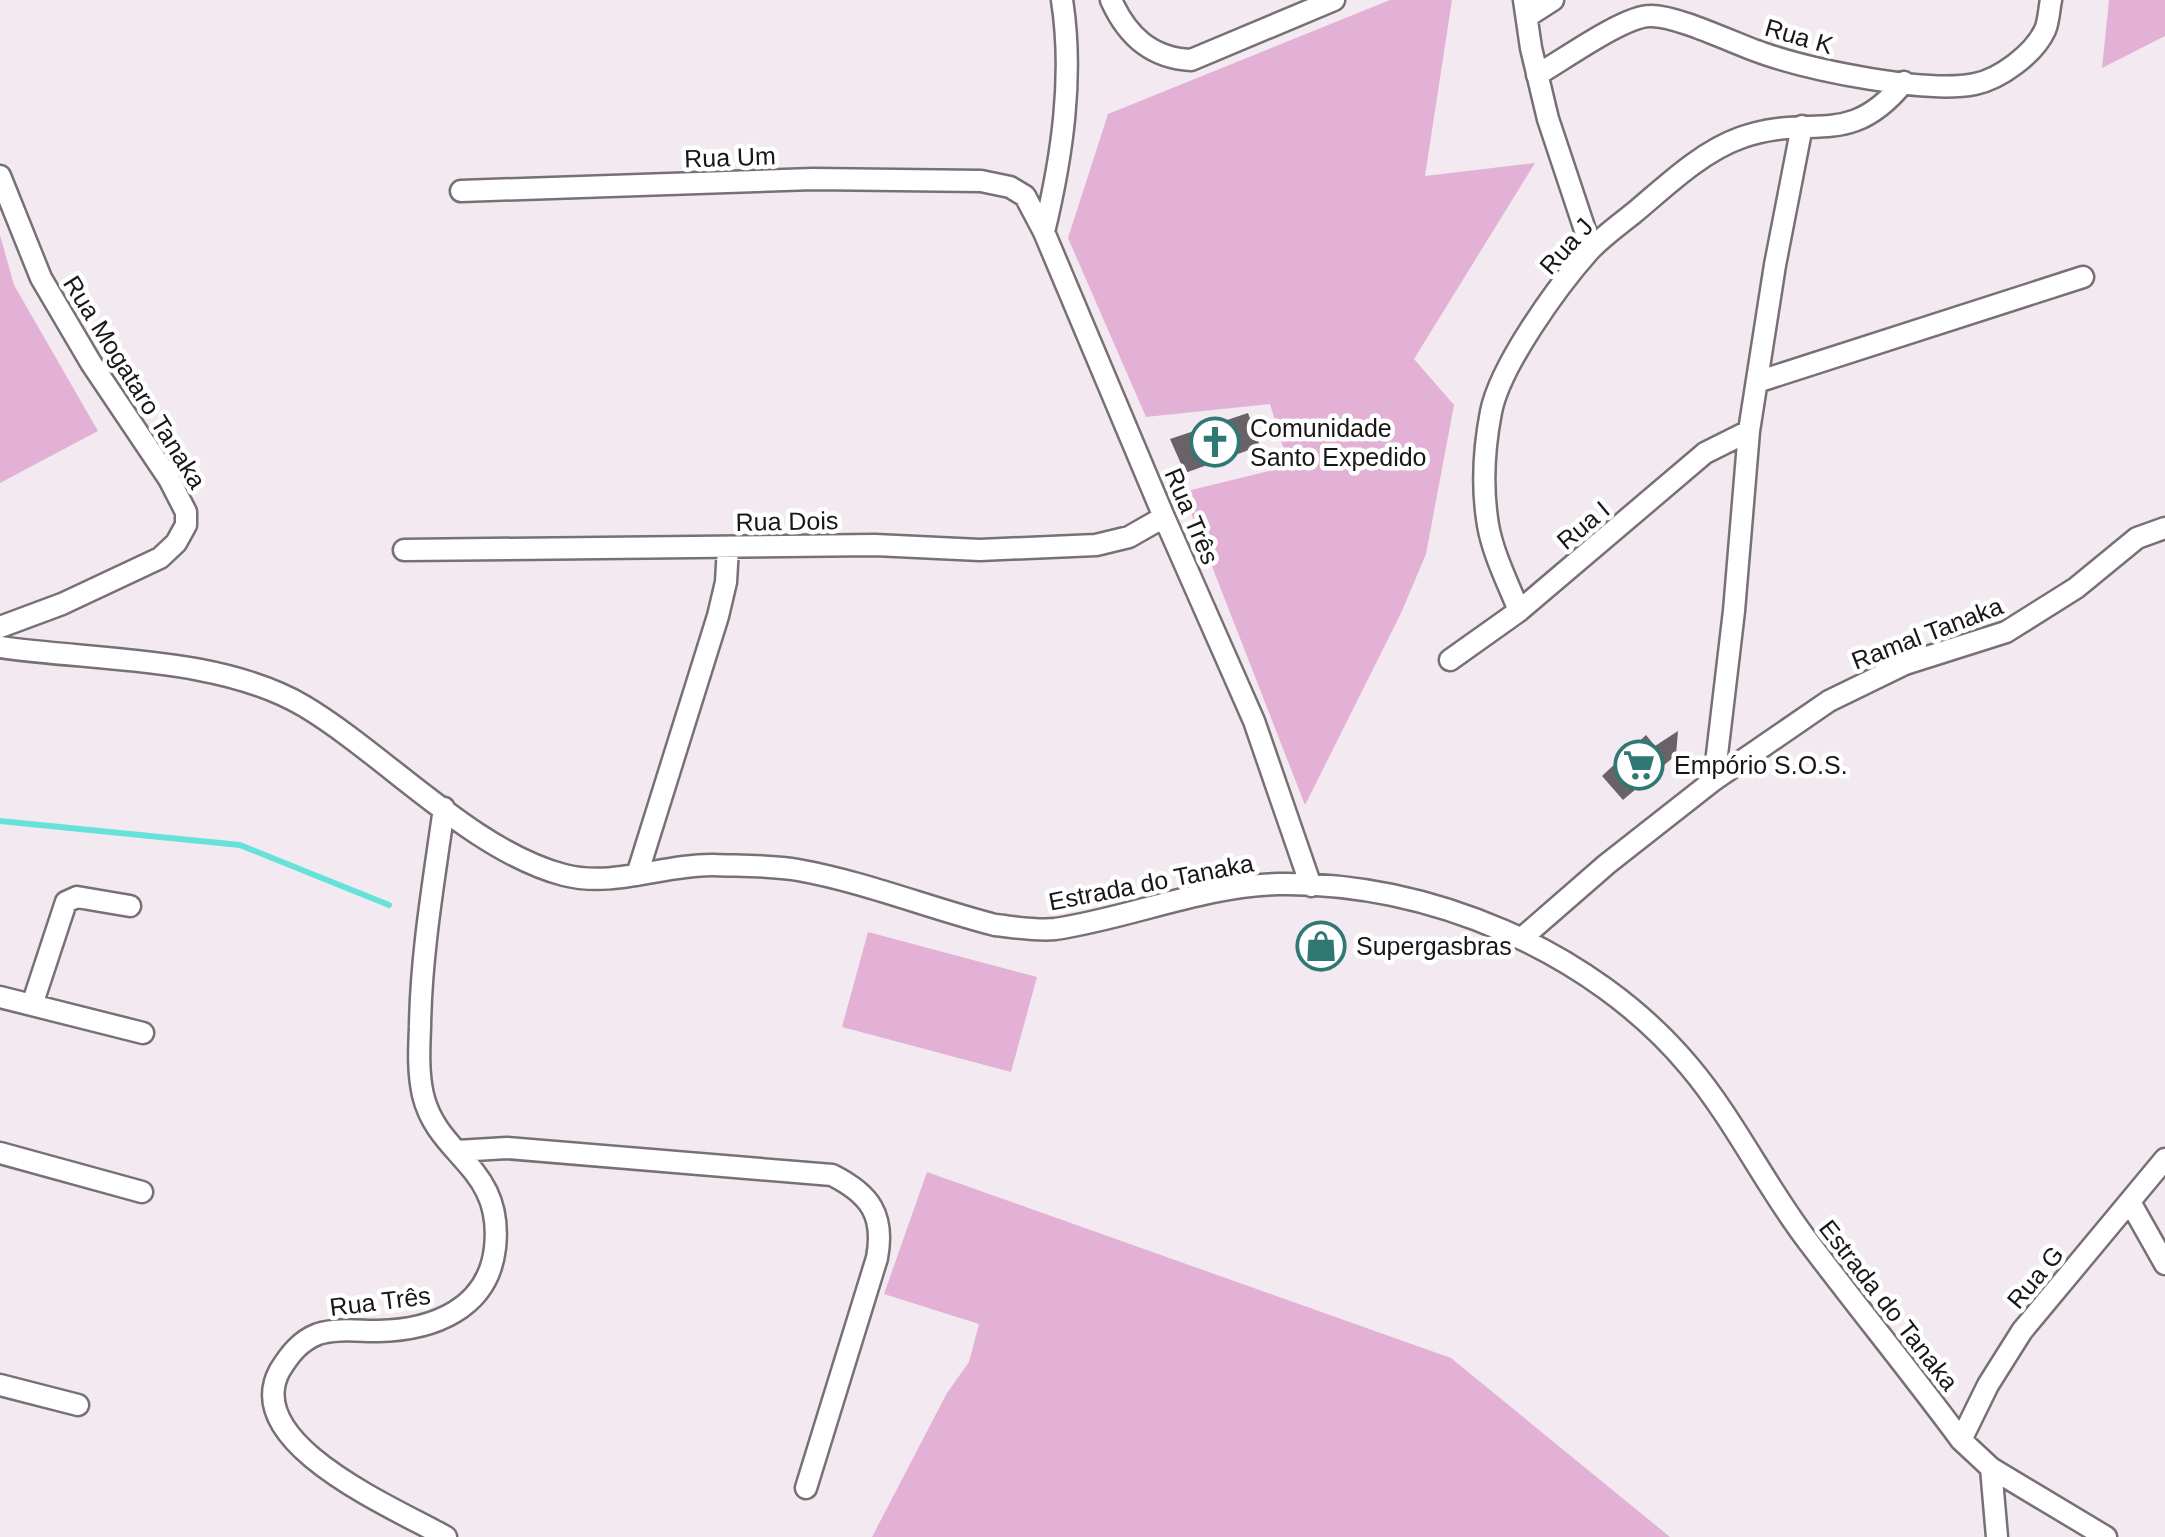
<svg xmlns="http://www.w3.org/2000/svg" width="2165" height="1537" viewBox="0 0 2165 1537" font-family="Arial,sans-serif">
<rect width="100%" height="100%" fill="#f2eaf0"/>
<path fill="#e3b1d5" d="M1390,0H1452L1425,176L1535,163L1414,359L1454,405L1426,554L1402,611L1305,805L1183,492L1289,466L1270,404L1146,417L1068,238L1108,114Z
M2109,0H2165V36L2102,68Z
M0,235L14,285L98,431L0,483Z
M868,932L1037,977L1011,1072L842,1027Z
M927,1172L1451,1358L1670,1537H872L947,1393L969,1362L979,1324L884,1294Z"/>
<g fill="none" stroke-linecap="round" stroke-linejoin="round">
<path stroke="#67e2da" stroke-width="6" d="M0,821L240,845L389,905"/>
</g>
<path fill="#696267" d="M1248,413L1260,446L1185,473L1170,439Z
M1678,731L1676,755L1623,800L1602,776L1646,735L1655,746Z"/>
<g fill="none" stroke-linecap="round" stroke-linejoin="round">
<g stroke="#787075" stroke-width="25">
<path id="minor" d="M1111,0C1127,36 1151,58 1191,60L1334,0
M1524,0L1531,48L1548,119L1591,248
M1528,16L1553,0
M1537,75C1563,60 1624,16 1650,16C1677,15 1737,45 1765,54C1812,70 1926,94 1975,84C2000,79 2034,54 2045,30C2049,21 2049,9 2051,0
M0,176L41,278L91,363L169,479L186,512V525L176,543L160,558L62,604L0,627
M461,191L813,179L981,181L1010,187L1025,196L1044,232L1164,517L1254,721L1311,886
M1044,232C1062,157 1074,77 1062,0
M1760,381L2083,277
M404,550L875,545L980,550L1096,545L1129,537L1164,517
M1519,611C1508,583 1493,554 1488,525C1482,489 1484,448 1491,412C1500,366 1557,287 1589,251C1602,237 1619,225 1635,212C1666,186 1701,152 1740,138C1811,112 1848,151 1904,82
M0,647C95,661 219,656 304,706C386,755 472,851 564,875C614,888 664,864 714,865C741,866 771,865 798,870C865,882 929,908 995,925C1014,927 1036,931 1055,929C1130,918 1202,886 1278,884C1428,881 1593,951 1689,1066C1733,1118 1763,1181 1804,1236C1855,1304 1910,1371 1961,1440L1991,1468L2106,1537
M1450,660L1519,611L1705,453L1749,431
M1714,780L1734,611L1749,431L1775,265L1802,126
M444,808C434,880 421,954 420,1027C419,1050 418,1073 423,1095C438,1158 504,1166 495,1248C488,1309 433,1330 378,1331C359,1331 336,1328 318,1334C300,1341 290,1354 280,1370C239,1444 397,1509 446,1537
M637,875L718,616L726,582L728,547
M1522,938L1607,864L1714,780L1829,701L1905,664L2006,632L2076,588L2137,538L2165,528
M0,997L143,1033
M32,1005L66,902L77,897L130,906
M457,1151L507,1148L832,1175C870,1194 885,1215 877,1258L806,1488
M0,1153L142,1192
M2130,1202L2165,1264
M0,1385L78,1405
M1961,1440L1988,1385L2022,1331L2165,1159
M1991,1468L1997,1537"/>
</g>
<use href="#minor" stroke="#fff" stroke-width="20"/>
</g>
<defs>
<g id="church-ring" transform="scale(2.5)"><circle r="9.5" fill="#fff" stroke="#2f7873" stroke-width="1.5"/><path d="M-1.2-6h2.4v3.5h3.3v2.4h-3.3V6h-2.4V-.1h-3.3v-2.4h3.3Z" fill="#2f7873"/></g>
<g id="supermarket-ring" transform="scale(2.5)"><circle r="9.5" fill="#fff" stroke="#2f7873" stroke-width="1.5"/><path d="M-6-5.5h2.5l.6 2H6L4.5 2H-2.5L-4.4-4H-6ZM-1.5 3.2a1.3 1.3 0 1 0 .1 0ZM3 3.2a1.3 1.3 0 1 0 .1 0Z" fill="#2f7873"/></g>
<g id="shop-ring" transform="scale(2.5)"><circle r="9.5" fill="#fff" stroke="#2f7873" stroke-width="1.5"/><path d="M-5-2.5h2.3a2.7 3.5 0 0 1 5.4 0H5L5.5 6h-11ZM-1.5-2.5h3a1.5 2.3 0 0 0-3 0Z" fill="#2f7873"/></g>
</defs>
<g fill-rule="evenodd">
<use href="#church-ring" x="1215" y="442"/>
<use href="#supermarket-ring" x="1639" y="765"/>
<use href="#shop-ring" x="1321" y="946"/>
</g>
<g text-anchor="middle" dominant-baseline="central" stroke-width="9" stroke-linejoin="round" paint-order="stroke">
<g font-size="25" fill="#191618" stroke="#fff">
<text transform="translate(1799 36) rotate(16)">Rua K</text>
<text transform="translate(730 157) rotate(-2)">Rua Um</text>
<text transform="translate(1566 246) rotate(-48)">Rua J</text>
<text transform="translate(135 382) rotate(58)">Rua Mogataro Tanaka</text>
<text transform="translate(1192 516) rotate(67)">Rua Três</text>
<text transform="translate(787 521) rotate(-1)">Rua Dois</text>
<text transform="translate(1583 525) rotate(-40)">Rua I</text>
<text transform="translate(1927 633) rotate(-21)">Ramal Tanaka</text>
<text transform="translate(1151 882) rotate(-11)">Estrada do Tanaka</text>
<text transform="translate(2035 1277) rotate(-50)">Rua G</text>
<text transform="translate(380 1301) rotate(-7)">Rua Três</text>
<text transform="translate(1889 1305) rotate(52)">Estrada do Tanaka</text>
</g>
<g font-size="25" fill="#191618" stroke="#fff" text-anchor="start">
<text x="1250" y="428">Comunidade<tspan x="1250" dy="29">Santo Expedido</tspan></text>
<text x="1674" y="765">Empório S.O.S.</text>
<text x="1356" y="946">Supergasbras</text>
</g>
</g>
</svg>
